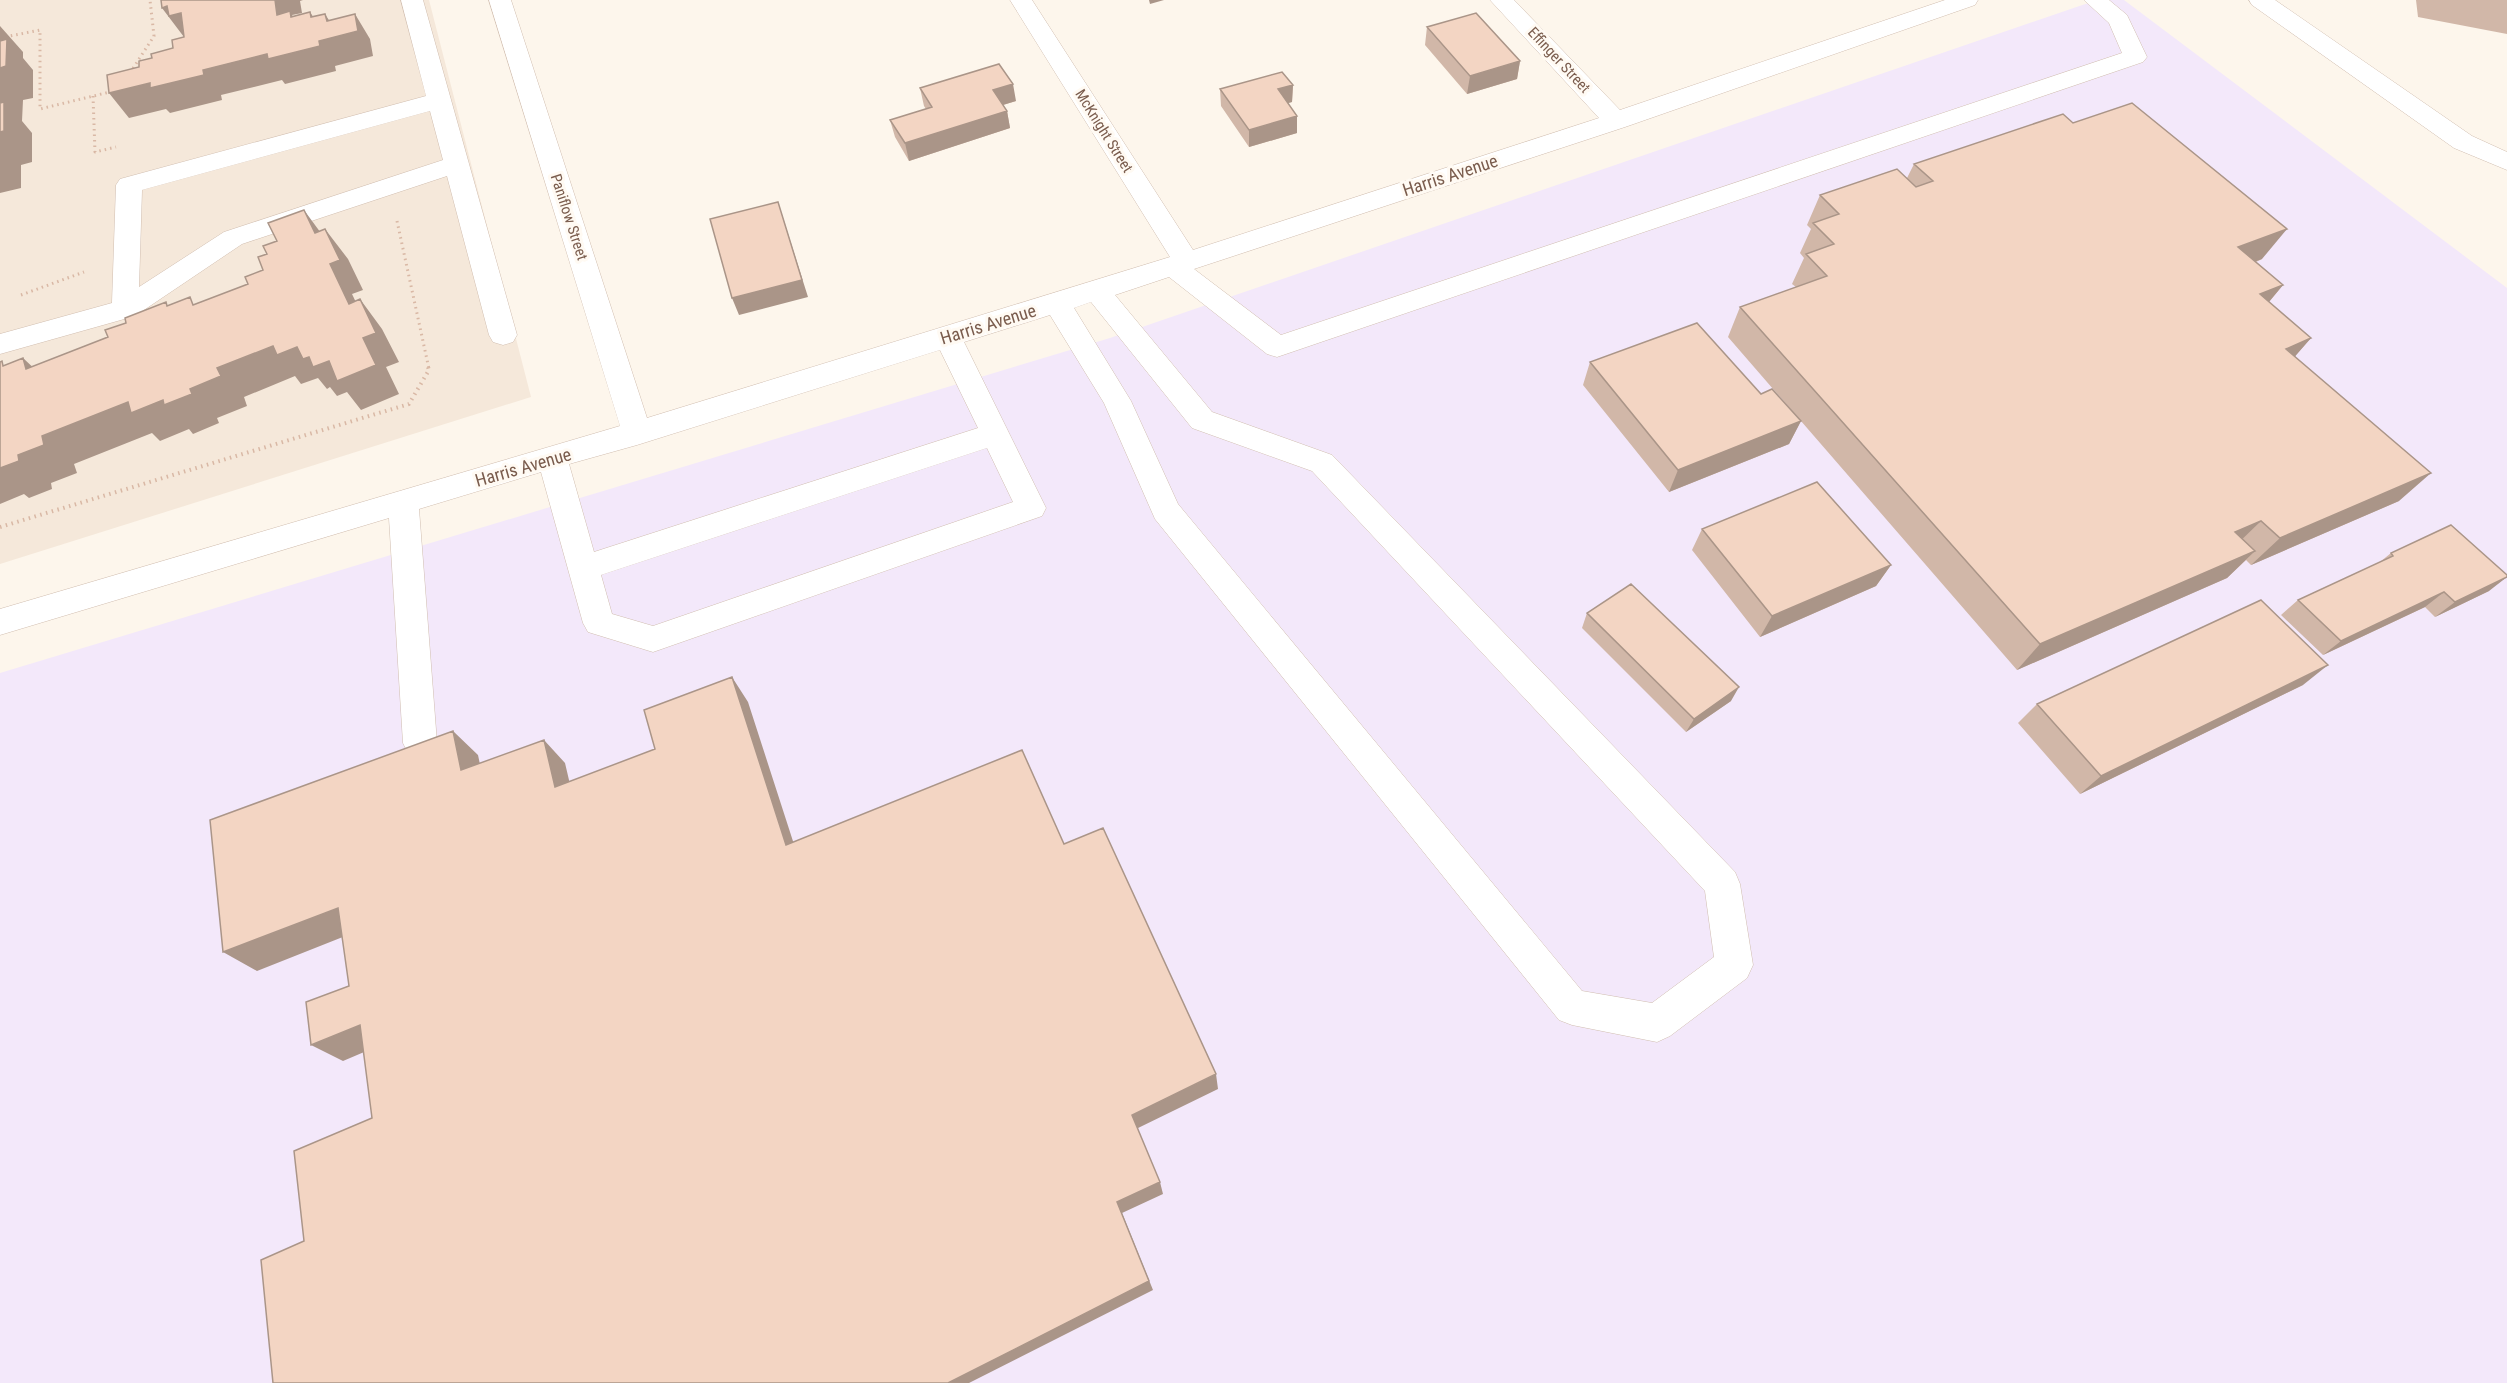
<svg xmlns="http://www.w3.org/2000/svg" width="2507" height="1383" viewBox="0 0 2507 1383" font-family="'Roboto Condensed',sans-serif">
<rect width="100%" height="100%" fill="#fdf6ec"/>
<path fill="#f5e8da" d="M0,0H429L531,397L0,564Z"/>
<path fill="#f3e8fa" d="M2097,0H2124L2507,288V1383H0V673L1110,338Z"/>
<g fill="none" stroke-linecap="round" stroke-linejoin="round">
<g stroke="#d1beb0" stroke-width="1">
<path id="minor" d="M401,0H423L517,335L513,342L503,345L493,342L489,335L447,176L242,244L135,316L0,354V334L112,303L116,185L120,179L426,96ZM430,111L443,160L224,232L139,287L142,190Z
M489,0H511L647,418L1170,257L1010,0H1032L1193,250L1599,118L1490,0H1514L1620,110L1945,0H1978L1975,5L1625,127L1194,269L1281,335L2122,53L2109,23L2084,0H2109L2127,15L2147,57L2143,62L1277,357L1267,354L1169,277L1115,295L1212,412L1332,455L1735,872L1740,884L1753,965L1747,978L1670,1036L1657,1042L1572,1025L1559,1020L1155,519L1104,403L1050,315L964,342L1046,508L1042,516L653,652L588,632L583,623L541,472L419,509L437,743L432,753L420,758L408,753L403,743L389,518L0,635V609L620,426ZM1091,302L1192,428L1312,471L1705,891L1714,957L1652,1003L1582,991L1178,504L1131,401L1074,308ZM940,350L978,428L594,552L569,464L637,445ZM987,448L1013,502L653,626L612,614L601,575Z
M2249,0H2275L2472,136L2507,152V170L2454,148L2252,5Z"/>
</g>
<path stroke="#d9b8a5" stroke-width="3" stroke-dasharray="1.5 4" stroke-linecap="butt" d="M0,38L40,30V109L114,91
M130,73L154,36L150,0
M93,96L95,152L116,147
M397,221L429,369
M21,295L84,272"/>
<path stroke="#d9b8a5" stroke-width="4" stroke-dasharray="1.5 4.5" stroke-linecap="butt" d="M0,527L409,404L429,370L428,367"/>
<use href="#minor" fill="#fff" fill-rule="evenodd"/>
</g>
<path fill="#d1b7a8" d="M2416,0H2507V34L2418,17Z
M1427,27L1520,61L1517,79L1467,94L1425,45Z
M1293,85L1292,102L1288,103L1297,133L1249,147L1221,106L1220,89Z
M920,88L1016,101L1003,105L1007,111L1010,128L909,161L895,137L890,120L926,109L924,106Z
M2073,123L2262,259L2256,262L2283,285L2269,302L2311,338L2295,356L2399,501L2251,565L2246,560L2227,578L2017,670L1728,337L1740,307L1796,287L1792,284L1804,258L1800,253L1811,229L1807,225L1820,195L1907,178L1914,164Z
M1590,362L1761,394L1801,421L1789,444L1669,492L1583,385Z
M1702,529L1891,565L1876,586L1760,637L1692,550Z
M2391,553L2489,591L2435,617L2425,607L2323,655L2281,615L2298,600L2380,562Z
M1587,613L1731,701L1686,732L1582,628Z
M2303,685L2080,794L2018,723L2037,704Z"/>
<path fill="#aa9588" d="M275,0H303L300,1L302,13L292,15L306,36L277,15Z
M1149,0H1164L1150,4Z
M167,6L181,13L187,41L162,8Z
M310,12L326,37L327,21L325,14L339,36L355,14L370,39L373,56L335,66L336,71L285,84L282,80L221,95L222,100L170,113L166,109L129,118L109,93L203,70L311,17Z
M0,26L23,52V58L33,70V98L23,100L22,121L32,133V162L21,165V188L0,193Z
M1520,61L1517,79L1467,94L1470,76Z
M1013,84L1016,101L996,107L993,90Z
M1293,85L1292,102L1277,106L1278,89Z
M1007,111L1010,128L909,161L905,143Z
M1297,116V133L1249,147V130Z
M778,202L808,297L739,315L732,298Z
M304,210L326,240L325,229L348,259L363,290L352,294L371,334L349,304Z
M2287,229L2262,259L2214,277L2238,247Z
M2283,285L2258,315L2260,294Z
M360,299L382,329L399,362L386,367L399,394L361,410L347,392L337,396L330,387L327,389L318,378L301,384L295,376L244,397L247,406L217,418L219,423L193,434L189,429L160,441L152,433L74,464L77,473L51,483L52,489L29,498L24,494L0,504V468L42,436L128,402L190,389L217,368L273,346L297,347L363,338Z
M2311,338L2285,368L2286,349Z
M23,358L55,388L26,369Z
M1801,421L1789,444L1669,492L1678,470Z
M2431,473L2399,501L2251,565L2280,538Z
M2261,521L2233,548L2235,532Z
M2255,551L2227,578L2017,670L2040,644Z
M1891,565L1876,586L1760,637L1772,616Z
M2507,577L2489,591L2435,617L2455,602Z
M2444,592L2425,607L2323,655L2341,641Z
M2328,665L2303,685L2080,794L2101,776Z
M732,677L748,702L801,866L786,845Z
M1739,687L1731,701L1686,732L1694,719Z
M453,731L478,755L486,793L461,770Z
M544,740L565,763L576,810L555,787Z
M338,908L368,927L257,971L223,952Z
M360,1025L390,1041L343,1061L311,1045Z
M1216,1074L1218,1089L1136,1129L1132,1115Z
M1160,1182L1163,1194L1122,1213L1153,1290L969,1383H948L1117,1202Z"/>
<path fill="#f3d5c3" stroke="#aa9588" stroke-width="1.5" d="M161,0H275L277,15L290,11L291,17L310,12L311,17L325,14L327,21L355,14L358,31L319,41L320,46L268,59L267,54L203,70L204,75L150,88V83L109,93L107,75L139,67V61L152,58L151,54L173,48L172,40L184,37L181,13L169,16L167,6L162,8Z
M1476,13L1520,61L1470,76L1427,27Z
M7,39L6,66L0,68V41Z
M999,64L1013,84L993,90L1007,111L905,143L890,120L932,107L920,88Z
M1282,72L1293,85L1278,89L1297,116L1249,130L1220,89Z
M4,102V131L0,132V103Z
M2132,103L2287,229L2238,247L2283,285L2260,294L2311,338L2286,349L2431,473L2280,538L2261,521L2235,532L2255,551L2040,644L1740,307L1827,276L1806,254L1834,244L1813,223L1839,214L1820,195L1897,169L1916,187L1933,181L1914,164L2063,114L2073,123Z
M778,202L802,280L732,298L710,219Z
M304,210L315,233L325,229L340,260L330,264L349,304L360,299L376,333L363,338L376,365L337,381L329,361L313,367L309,357L303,359L297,347L277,355L273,346L217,368L221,376L190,389L192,394L164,405L163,400L131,413L128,402L42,436L44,445L18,455L19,461L0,468V362L2,361L3,366L23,358L26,369L108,337L105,330L126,323L125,318L166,302L167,306L190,297L193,305L248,284L245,277L263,270L258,257L267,254L263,246L277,241L268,223Z
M1697,323L1761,394L1772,389L1801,421L1678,470L1590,362Z
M1817,482L1891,565L1772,616L1702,529Z
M2451,525L2507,575V577L2455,602L2444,592L2341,641L2298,600L2393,556L2391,553Z
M1631,584L1739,687L1694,719L1587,613Z
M2261,600L2328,665L2101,776L2037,704Z
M732,677L786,845L1022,750L1064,844L1103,828L1216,1074L1132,1115L1160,1182L1117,1202L1149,1281L948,1383H273L261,1260L304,1241L294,1151L372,1118L360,1025L311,1045L306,1002L349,986L338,908L223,952L210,820L453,731L461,770L544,740L555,787L655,749L644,710Z"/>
<g text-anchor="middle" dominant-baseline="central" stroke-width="6" stroke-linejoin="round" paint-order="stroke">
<g font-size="15" fill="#7a5c4d" stroke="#fffaf3">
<text transform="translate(1559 60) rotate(47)">Effinger Street</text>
<text transform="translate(1104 131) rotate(58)">McKnight Street</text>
<text transform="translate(569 217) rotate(72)">Paniflow Street</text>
</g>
<g font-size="18" fill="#7a5c4d" stroke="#fffaf3">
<text transform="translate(1450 175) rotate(-18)">Harris Avenue</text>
<text transform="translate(988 324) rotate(-17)">Harris Avenue</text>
<text transform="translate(523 467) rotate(-16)">Harris Avenue</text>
</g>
</g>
</svg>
